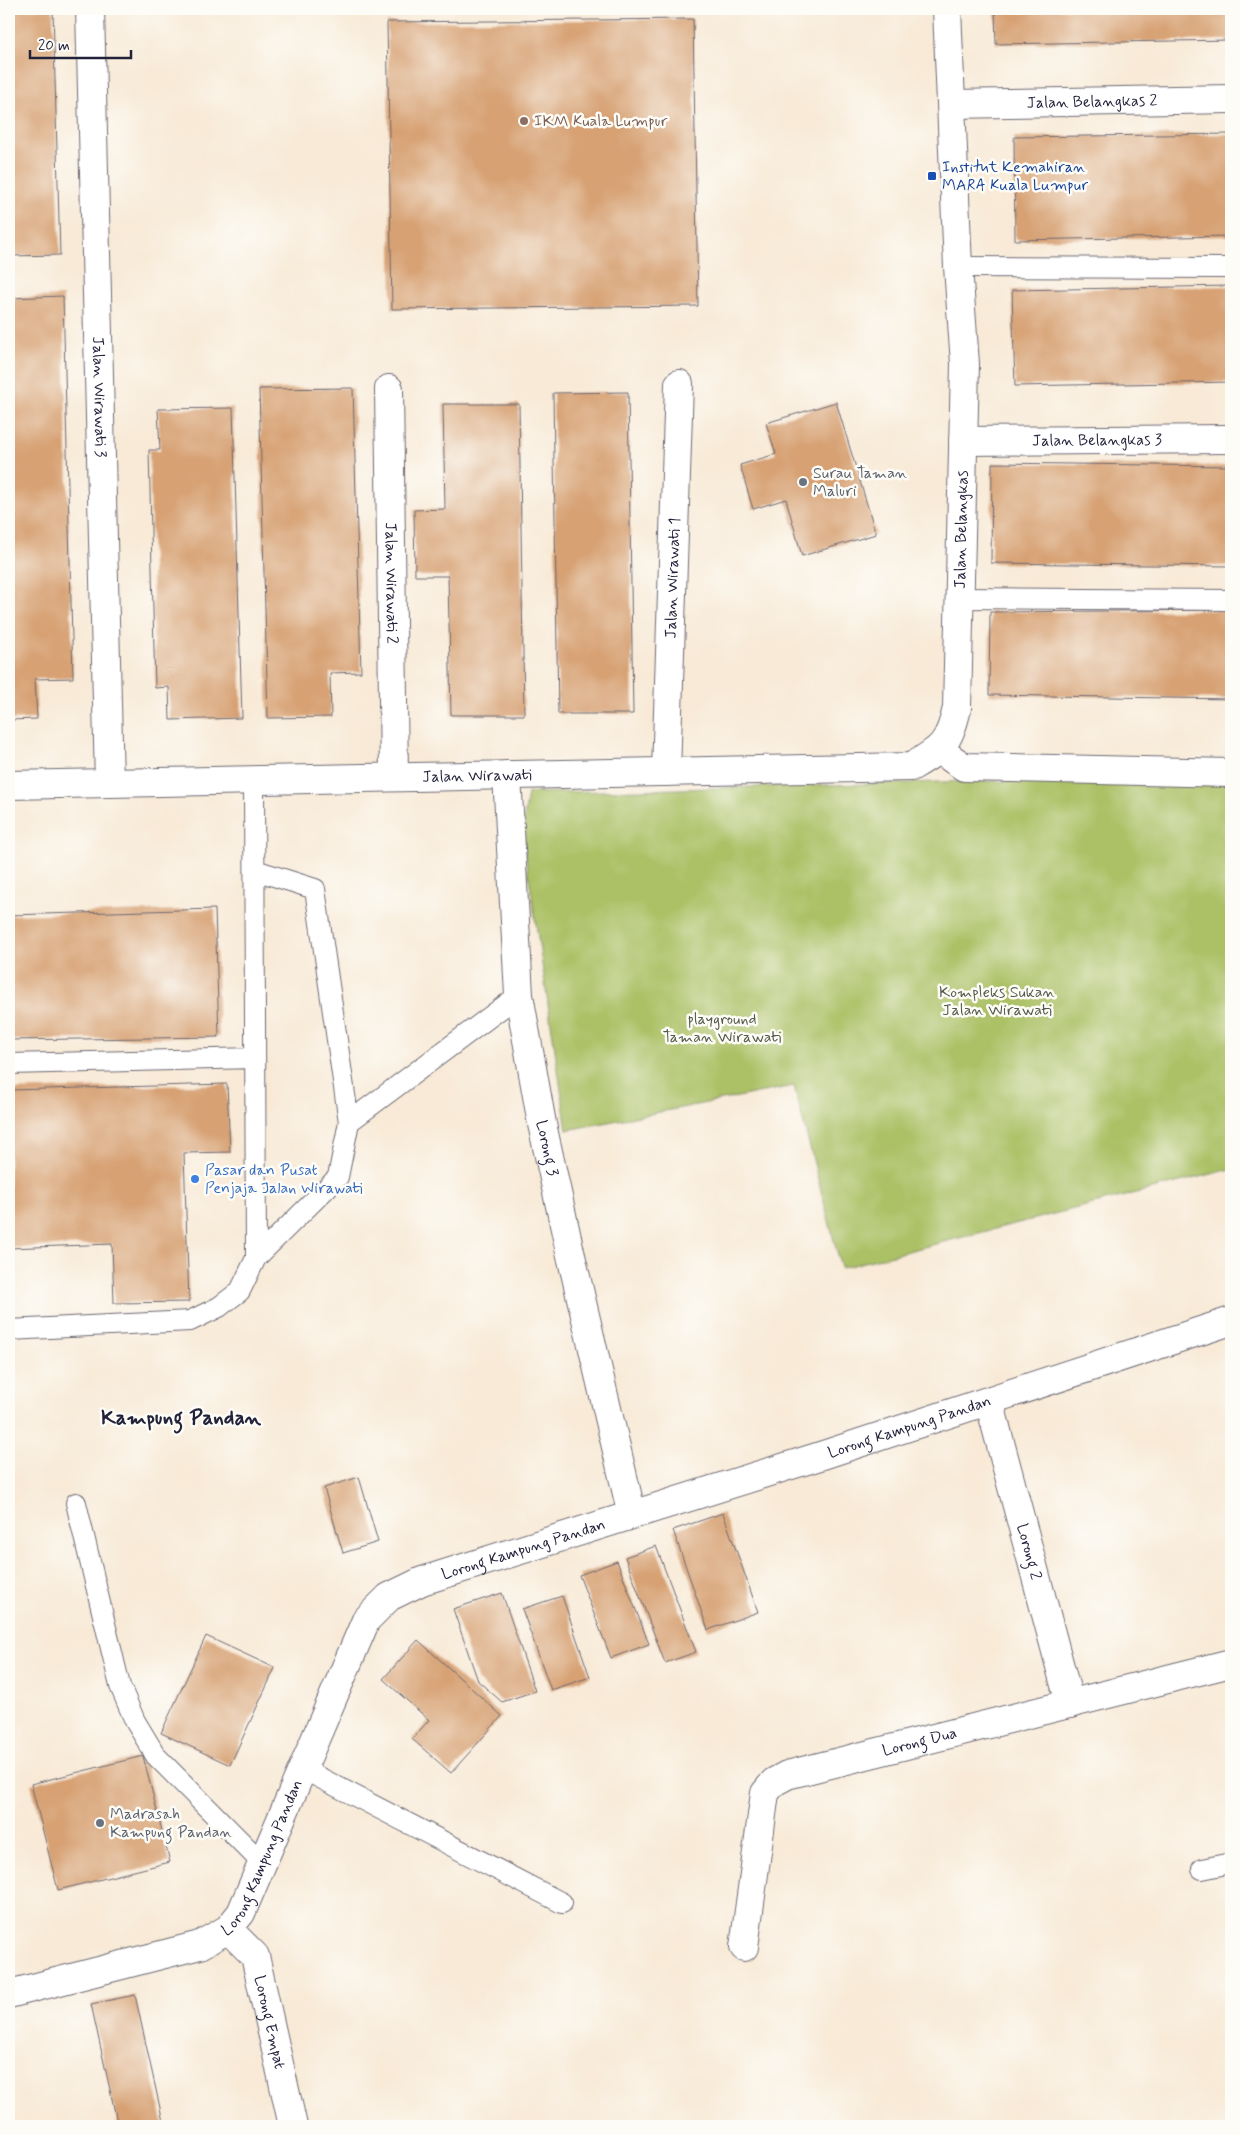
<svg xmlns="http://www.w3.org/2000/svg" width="1240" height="2135" viewBox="0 0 1240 2135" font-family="Mynerve,sans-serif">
<rect width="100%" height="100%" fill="#fdfcf7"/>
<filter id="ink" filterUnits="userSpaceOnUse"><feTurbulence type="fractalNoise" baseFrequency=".02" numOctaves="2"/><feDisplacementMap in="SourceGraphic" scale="10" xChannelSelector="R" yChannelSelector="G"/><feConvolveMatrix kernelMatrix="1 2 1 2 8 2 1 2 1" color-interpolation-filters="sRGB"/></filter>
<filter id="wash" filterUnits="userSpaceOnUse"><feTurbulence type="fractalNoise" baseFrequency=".0096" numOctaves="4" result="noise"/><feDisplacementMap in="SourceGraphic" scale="20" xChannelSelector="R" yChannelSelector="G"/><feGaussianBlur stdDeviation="1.12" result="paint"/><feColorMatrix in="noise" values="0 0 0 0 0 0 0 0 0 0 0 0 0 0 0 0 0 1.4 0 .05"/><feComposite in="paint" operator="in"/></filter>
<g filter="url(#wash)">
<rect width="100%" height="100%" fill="#f8ead7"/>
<path fill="#acc166" stroke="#677250" d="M978,781L1231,784V1169L841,1268L794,1086L567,1130L522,831L528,793Z"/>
<g id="blocks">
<path fill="#d7a173" d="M9,9H53L60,255L9,256Z
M995,9H1231V40L996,44Z
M693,19L698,306L392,309L387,22Z
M1231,134V236L1015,240L1014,137Z
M1231,286V382L1015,386L1012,290Z
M63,296L73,678L35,679L37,719L9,720V298Z
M353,388L361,672L330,673L331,717L268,718L259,389Z
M628,392L633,714H558L553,393Z
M836,402L876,534L802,556L786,499L753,509L740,465L776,454L766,423Z
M443,404H519L524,715H451L448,576H415L414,510L445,509Z
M233,408L242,718L170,720L169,687L155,688L149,450H160L158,409Z
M992,463L1231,466V566L991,563Z
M1231,610V699L989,695L990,612Z
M215,909L219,1037L9,1040V915Z
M227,1084L230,1152L184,1153L189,1302L114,1303L112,1244L9,1248V1090Z
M359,1477L378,1542L343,1553L324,1488Z
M723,1513L758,1612L708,1630L673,1530Z
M656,1546L696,1652L665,1663L625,1557Z
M617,1561L649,1644L611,1658L579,1575Z
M502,1593L535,1691L502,1702L478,1681L453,1609Z
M562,1596L590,1677L551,1690L522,1609Z
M206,1636L275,1668L230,1765L161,1733Z
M418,1640L502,1716L451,1773L412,1739L429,1720L383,1679Z
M143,1756L170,1862L58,1890L31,1784Z
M135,1995L164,2126H118L91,2004Z"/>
</g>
</g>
<g filter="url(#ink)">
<use href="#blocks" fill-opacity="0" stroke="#6d6872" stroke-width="1"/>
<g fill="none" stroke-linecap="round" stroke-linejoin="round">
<g stroke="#6d6872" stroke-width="22">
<path id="service" d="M958,267L1231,268
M958,598L1231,600
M255,870L315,889L349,1122L338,1177L256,1258
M9,1064L255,1058
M349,1122L519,995
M9,1330L190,1321L219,1307L240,1291L256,1258L254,780
M76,1503L120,1686L135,1721L156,1756L263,1864
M303,1769L562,1903
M1202,1869L1231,1863"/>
</g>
<g stroke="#6d6872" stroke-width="30">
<g id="minor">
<path id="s1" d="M90,9L109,783"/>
<path id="s2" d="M952,104L1231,99"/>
<path id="s3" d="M389,389L394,777"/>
<path id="s4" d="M963,441L1231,439"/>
<path d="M939,750L964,767L1231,773"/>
<path id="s5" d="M666,772L679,384"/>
<path id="s6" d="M507,775L519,995L542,1124L569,1247L632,1515"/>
<path id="s7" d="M9,785L911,767C941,749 949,745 957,708L965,364L958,267L947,9"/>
<path id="s8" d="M989,1401L1070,1704"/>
<path id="s9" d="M228,1929L255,1956L293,2126"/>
<path id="s10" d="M744,1947L765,1793L774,1782L787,1775L1231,1663"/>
<path id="s11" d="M9,1994L200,1945L228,1929L241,1913L366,1620L389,1597L422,1581L820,1456L1231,1321"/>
</g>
</g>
<use href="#service" stroke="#fff" stroke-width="20"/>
<use href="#minor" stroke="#fff" stroke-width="28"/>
</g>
</g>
<circle fill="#8d6e63" stroke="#fdfcf7" stroke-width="2" cx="524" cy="121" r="5"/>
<rect fill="#1a4fb4" stroke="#fdfcf7" stroke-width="2" x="927" y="171" width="10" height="10" rx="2.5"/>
<g fill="#6b7280" stroke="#fdfcf7" stroke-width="2">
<circle cx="803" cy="482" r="5"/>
<circle cx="100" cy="1823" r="5"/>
</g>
<circle fill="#3f7fe0" stroke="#fdfcf7" stroke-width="2" cx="195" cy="1179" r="5"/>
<g text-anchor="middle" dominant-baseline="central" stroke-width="5" stroke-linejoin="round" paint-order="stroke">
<g font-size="16" fill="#22223b" stroke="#fdfcf7">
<text stroke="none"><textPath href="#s2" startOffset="140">Jalan Belangkas 2</textPath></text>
<text stroke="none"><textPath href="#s1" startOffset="388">Jalan Wirawati 3</textPath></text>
<text stroke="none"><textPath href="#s4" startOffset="134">Jalan Belangkas 3</textPath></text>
<text stroke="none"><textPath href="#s7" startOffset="1159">Jalan Belangkas</textPath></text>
<text stroke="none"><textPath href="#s5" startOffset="194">Jalan Wirawati 1</textPath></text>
<text stroke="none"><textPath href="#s3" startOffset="194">Jalan Wirawati 2</textPath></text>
<text stroke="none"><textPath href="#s7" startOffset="468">Jalan Wirawati</textPath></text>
<text stroke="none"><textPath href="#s6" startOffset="376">Lorong 3</textPath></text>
<text stroke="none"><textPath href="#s11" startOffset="1149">Lorong Kampung Pandan</textPath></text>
<text stroke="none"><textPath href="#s11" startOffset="744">Lorong Kampung Pandan</textPath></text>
<text stroke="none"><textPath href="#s8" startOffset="156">Lorong 2</textPath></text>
<text stroke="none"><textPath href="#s10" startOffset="321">Lorong Dua</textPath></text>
<text stroke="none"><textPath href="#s11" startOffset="309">Lorong Kampung Pandan</textPath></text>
<text stroke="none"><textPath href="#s9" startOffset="106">Lorong Empat</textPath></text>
</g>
<g font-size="16" fill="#785e54" stroke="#fdfcf7" text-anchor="start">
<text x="534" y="121">IKM Kuala Lumpur</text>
</g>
<g font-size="16" fill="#164399" stroke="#fdfcf7" text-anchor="start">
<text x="942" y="167">Institut Kemahiran<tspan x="942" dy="18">MARA Kuala Lumpur</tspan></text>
</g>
<g font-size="16" fill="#5b616d" stroke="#fdfcf7" text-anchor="start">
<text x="813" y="473">Surau Taman<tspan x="813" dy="18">Maluri</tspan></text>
<text x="110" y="1814">Madrasah<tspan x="110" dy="18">Kampung Pandan</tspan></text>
</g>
<g font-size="16" fill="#525a4a" stroke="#fdfcf7">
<text x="997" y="992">Kompleks Sukan<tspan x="997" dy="18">Jalan Wirawati</tspan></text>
<text x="722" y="1019">playground<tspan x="722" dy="18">Taman Wirawati</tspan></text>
</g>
<g font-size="16" fill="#366cbe" stroke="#fdfcf7" text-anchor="start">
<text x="205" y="1170">Pasar dan Pusat<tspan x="205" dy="18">Penjaja Jalan Wirawati</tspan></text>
</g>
<g font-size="21" font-weight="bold" fill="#22223b" stroke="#fdfcf7">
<text x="181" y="1418">Kampung Pandan</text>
</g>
</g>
<rect width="1240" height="2135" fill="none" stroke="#fdfcf7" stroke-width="30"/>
<path d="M30 50v8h101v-8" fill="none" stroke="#22223b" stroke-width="2.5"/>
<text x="38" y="50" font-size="15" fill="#22223b" stroke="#fdfcf7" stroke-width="4" paint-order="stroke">20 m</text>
</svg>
